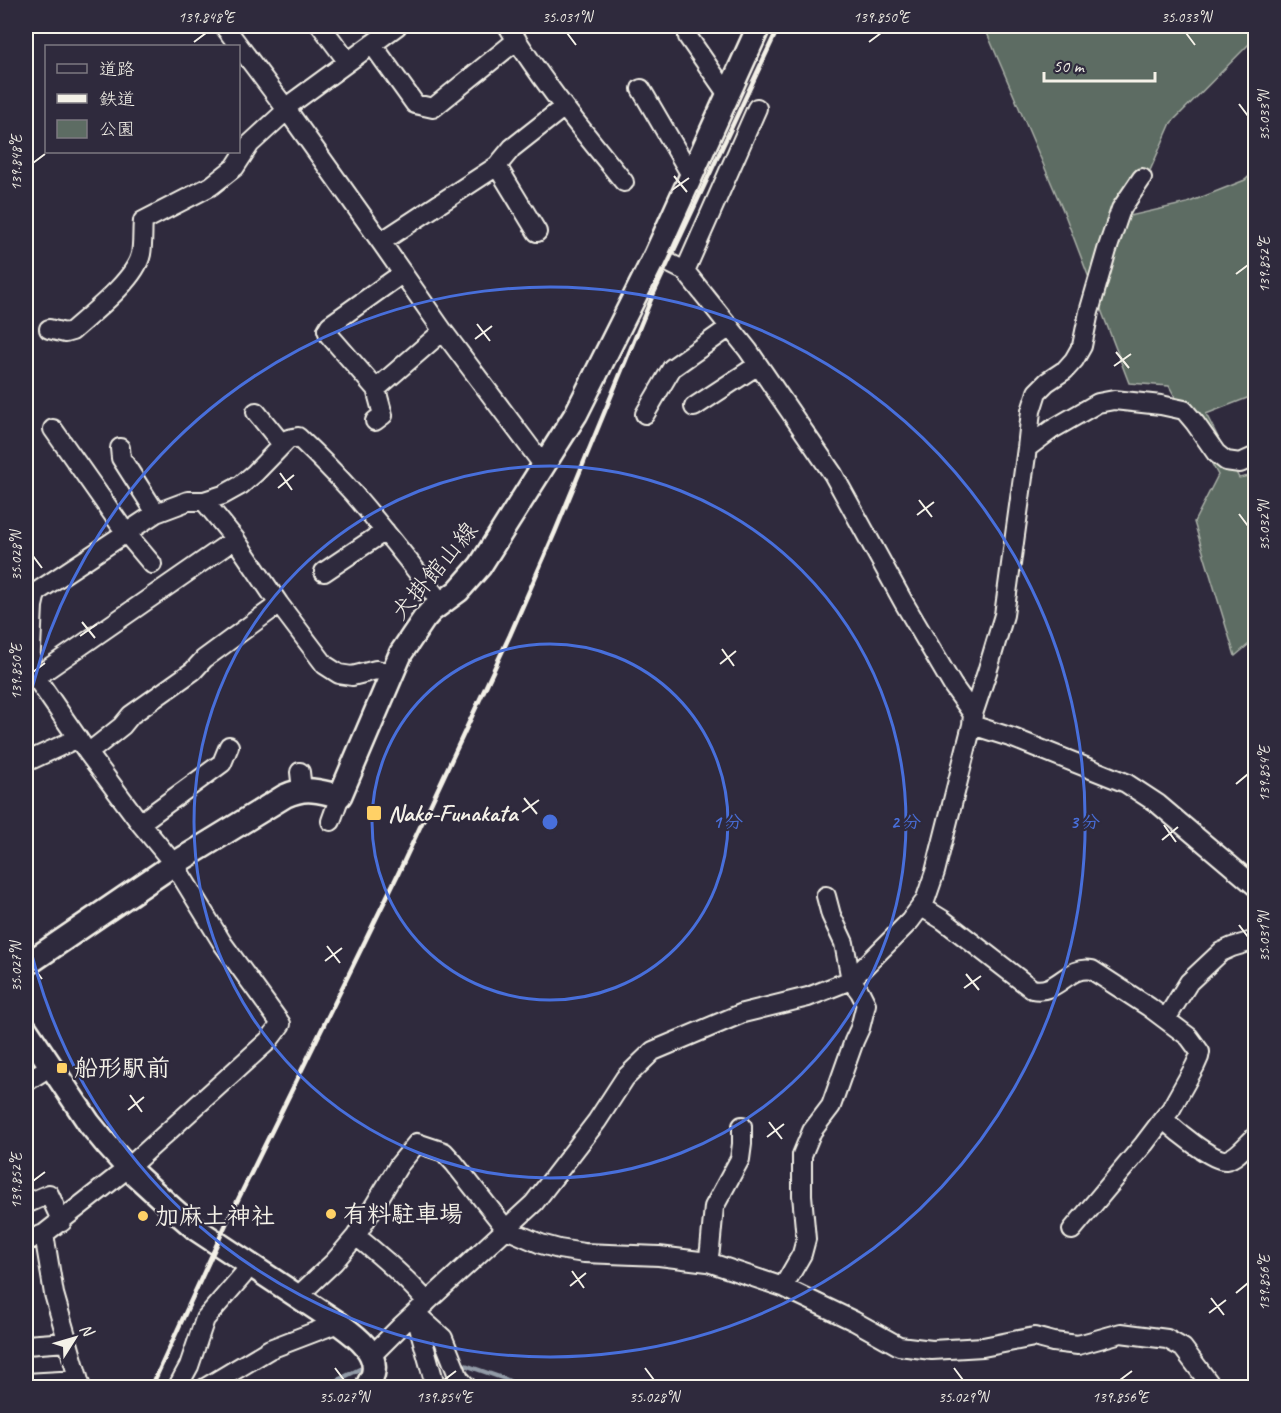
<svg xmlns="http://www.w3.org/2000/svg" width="1281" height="1413" viewBox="0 0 1281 1413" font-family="Caveat,'Klee One',sans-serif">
<rect width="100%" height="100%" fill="#2f2a3d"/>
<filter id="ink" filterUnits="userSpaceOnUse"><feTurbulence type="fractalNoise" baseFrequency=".0167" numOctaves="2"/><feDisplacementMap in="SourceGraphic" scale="12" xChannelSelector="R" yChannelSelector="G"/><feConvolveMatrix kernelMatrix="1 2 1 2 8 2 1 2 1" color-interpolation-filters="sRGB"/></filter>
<g filter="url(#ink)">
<path fill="#5d6c63" stroke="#a8aea6" stroke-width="1.5" d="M984,26H1255V38L1171,123L1130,216L1187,203L1245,180L1255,171V395L1206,414L1239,478L1255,475V639L1235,656L1194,522L1218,475L1169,386L1129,383L1065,215Z"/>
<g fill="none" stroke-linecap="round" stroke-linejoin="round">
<path stroke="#929ba7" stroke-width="4.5" d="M459,1361L465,1365L505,1379L523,1388
M322,1388L360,1369"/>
<g stroke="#f4f1e8" stroke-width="22">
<path id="minor" d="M224,26L287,110L381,242L443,331L544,466
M321,26L348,62
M508,26C541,81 584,132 624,182
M688,37L728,95
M372,44L415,104L433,108L517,40
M641,89L691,175
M285,108L397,26
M497,166L537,232
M381,242L497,166L512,148L564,107
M655,256L685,271L748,350L833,474L904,603L953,686L973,714
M685,271L757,108
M49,329L65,333L72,331C91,314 136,279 141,254C143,243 142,231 143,221L211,186L235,167L250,144L287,110
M376,389L443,331
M694,407L758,365
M256,412L282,444
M645,414L672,368L730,327
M375,421L383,415L376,389L329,335L327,330L330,325L403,273
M53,429L126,533L152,564
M120,448L121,458L156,513
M1027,448L1051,430L1098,403L1114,400L1161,405L1184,410L1195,423L1216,453L1226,461L1240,463L1256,456
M204,501L235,539L279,604L325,665L339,674L352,676L376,670L394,673
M324,572L385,531
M36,677L235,539
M972,725L1013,738L1126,783L1158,804L1256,887
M88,753L122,726L131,715L193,671L204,659L279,604
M26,762L78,738
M300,772L302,790
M331,821L340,796
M140,823L222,763L229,746
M922,907L943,920L1032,989C1058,995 1067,965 1092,970L1149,1007L1189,1037L1200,1052L1199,1057L1195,1066L1171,1109L1163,1119L1144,1144L1072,1230
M1166,1019L1189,982L1221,952L1232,947L1256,940
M26,1082L51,1066
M1163,1119C1174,1129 1213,1162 1226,1160C1237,1158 1248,1143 1256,1136
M26,1204L49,1194L62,1222
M44,1234L54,1294L81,1388
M356,1236C381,1256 406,1277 427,1302
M26,1241L44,1234L128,1168L269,1040L281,1024L223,944L174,864L140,823L88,753L30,669L33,606L35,597L38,591L156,513L188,501H204L223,495L241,485L255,473L288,439L298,437C317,455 336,474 353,493C384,529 413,566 441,603
M708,1262L710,1249L714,1207L740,1159L742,1144V1126
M783,1287L802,1254L806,1239L802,1195V1155L812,1131L831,1106L854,1041L860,1028L866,1004L860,992L851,980L844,943L831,915L826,896
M298,1296L334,1262L356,1236L399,1165L417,1143L444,1152L454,1163L506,1229L541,1244L559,1249L584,1253L659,1256L708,1262L783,1287L854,1321L899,1346L932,1350L983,1347L1034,1337L1053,1342L1078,1345L1121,1333L1167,1339L1183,1348L1213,1388
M415,1313L443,1338L459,1378L468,1388
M415,1313L436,1388
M26,1345L67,1342
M371,1356L402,1325L534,1203L597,1121L625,1078L653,1051L743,1013L808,997L851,980L910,921L925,901L935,872L972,725L973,714L987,672L1004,615L1027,448L1031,411L1037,392L1047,382L1065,370L1074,360L1082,346L1089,312L1107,250L1121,209L1142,178
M26,1383L78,1380
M177,1388L189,1366L205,1319L243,1275L250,1264
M205,1388L270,1349L338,1323"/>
</g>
<g stroke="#f4f1e8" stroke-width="27">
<path id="major" d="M26,965L174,864L285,796C307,786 317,791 340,796L401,653L424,619L431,611L458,591L480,566L576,414L655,256L759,26
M26,1029L89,1123L107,1145L128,1168L174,1210L196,1229L338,1323C353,1334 379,1351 373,1374C372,1378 368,1383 367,1388"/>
</g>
<use href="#minor" stroke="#2f2a3d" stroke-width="18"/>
<use href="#major" stroke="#2f2a3d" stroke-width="22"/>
<path stroke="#f4f1e8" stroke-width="4.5" d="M151,1388L227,1222L398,874L510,635L555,532L652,297L779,26"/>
</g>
</g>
<path fill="none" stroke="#f4f1e8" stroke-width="2" d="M567,33L576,45M1186,33L1195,45M194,42L206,33M869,42L881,33M1239,104L1248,116M33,163L45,154M674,176L687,192M672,190L689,178M1236,274L1248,265M477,324L490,341M475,339L492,326M1116,352L1129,368M1114,366L1131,354M280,473L292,490M278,488L294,475M919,500L932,517M1239,514L1248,526M917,515L934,502M33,556L42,568M82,622L95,638M80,636L97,624M722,649L734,666M720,664L736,651M33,672L45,663M1236,784L1248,774M524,798L537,814M522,812L539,800M1164,825L1176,842M1162,840L1178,827M1239,925L1248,937M327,946L340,963M325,961L342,948M33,967L42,979M966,974L979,990M964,988L981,976M130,1095L142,1112M128,1110L144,1097M769,1122L782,1139M767,1137L784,1124M33,1181L45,1172M572,1271L584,1288M570,1286L586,1273M1236,1293L1248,1283M1211,1298L1224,1315M1209,1313L1226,1300M335,1368L344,1380M645,1368L654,1380M954,1368L963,1380M444,1380L456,1371M1120,1380L1132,1371"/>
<g fill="none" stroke="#486fdb" stroke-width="3">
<circle cx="550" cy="822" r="178"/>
<circle cx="550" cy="822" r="356"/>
<path d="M26 715A535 535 0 1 1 26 929"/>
</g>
<g fill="#ffd166" stroke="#2f2a3d" stroke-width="2">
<rect x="366" y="805" width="16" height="16" rx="3"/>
<rect x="56" y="1062" width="12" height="12" rx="3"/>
<circle cx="331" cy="1214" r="6"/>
<circle cx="143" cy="1216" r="6"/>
</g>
<g text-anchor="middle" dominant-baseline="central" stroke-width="4.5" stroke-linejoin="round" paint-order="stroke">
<g font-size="24" fill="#f4f1e8" stroke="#2f2a3d">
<text transform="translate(434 571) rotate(-50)">犬掛館山線</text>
</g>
<g font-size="24" font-weight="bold" fill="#f4f1e8" stroke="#2f2a3d" text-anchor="start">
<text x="388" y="813">Nako-Funakata</text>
<text x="74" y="1068">船形駅前</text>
<text x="343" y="1214">有料駐車場</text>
<text x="155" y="1216">加麻土神社</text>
</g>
</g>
<circle cx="550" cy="822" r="9" fill="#486fdb" stroke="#2f2a3d" stroke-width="3"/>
<g font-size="18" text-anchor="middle" font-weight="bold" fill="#486fdb" stroke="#2f2a3d" stroke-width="4.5" stroke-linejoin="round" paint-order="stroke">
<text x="728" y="828">1 分</text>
<text x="906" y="828">2 分</text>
<text x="1085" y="828">3 分</text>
</g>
<rect width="1281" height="1413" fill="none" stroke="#2f2a3d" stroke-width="66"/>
<rect x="45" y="45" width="195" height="108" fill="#2f2a3d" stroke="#7e7a81" stroke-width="1.5"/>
<rect x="57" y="64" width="30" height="9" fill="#2f2a3d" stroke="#7e7a81" stroke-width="1.5"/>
<text x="99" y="75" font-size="18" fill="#f4f1e8">道路</text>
<rect x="57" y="94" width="30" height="9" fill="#f4f1e8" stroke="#7e7a81" stroke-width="1.5"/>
<text x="99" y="105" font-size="18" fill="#f4f1e8">鉄道</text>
<rect x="57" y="120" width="30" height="18" fill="#5d6c63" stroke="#7e7a81" stroke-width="1.5"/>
<text x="99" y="135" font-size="18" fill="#f4f1e8">公園</text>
<g transform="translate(75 1338) rotate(53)" stroke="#2f2a3d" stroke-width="4.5" paint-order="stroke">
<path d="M0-4.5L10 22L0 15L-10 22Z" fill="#f4f1e8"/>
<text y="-9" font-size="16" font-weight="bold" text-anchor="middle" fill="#f4f1e8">N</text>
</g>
<path d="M1044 72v9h111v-9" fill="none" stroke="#f4f1e8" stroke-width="3"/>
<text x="1053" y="72" font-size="18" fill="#f4f1e8" stroke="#2f2a3d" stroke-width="4.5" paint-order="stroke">50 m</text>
<rect x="33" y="33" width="1215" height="1347" fill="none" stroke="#f4f1e8" stroke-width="2"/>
<g font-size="15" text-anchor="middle" fill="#f4f1e8">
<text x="206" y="22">139.848°E</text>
<text x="567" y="22">35.031°N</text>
<text x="881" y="22">139.850°E</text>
<text x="1186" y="22">35.033°N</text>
<text transform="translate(1264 116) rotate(-90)" y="5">35.033°N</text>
<text transform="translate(16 163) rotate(-90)" y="5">139.848°E</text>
<text transform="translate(1264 265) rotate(-90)" y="5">139.852°E</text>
<text transform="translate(1264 526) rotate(-90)" y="5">35.032°N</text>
<text transform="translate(16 556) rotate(-90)" y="5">35.028°N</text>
<text transform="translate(16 672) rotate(-90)" y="5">139.850°E</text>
<text transform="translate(1264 774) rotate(-90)" y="5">139.854°E</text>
<text transform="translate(1264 937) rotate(-90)" y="5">35.031°N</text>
<text transform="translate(16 967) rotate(-90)" y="5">35.027°N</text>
<text transform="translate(16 1181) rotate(-90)" y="5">139.852°E</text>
<text transform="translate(1264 1283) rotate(-90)" y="5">139.856°E</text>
<text x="344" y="1402">35.027°N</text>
<text x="444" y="1402">139.854°E</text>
<text x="654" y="1402">35.028°N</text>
<text x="963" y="1402">35.029°N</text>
<text x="1120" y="1402">139.856°E</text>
</g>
</svg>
